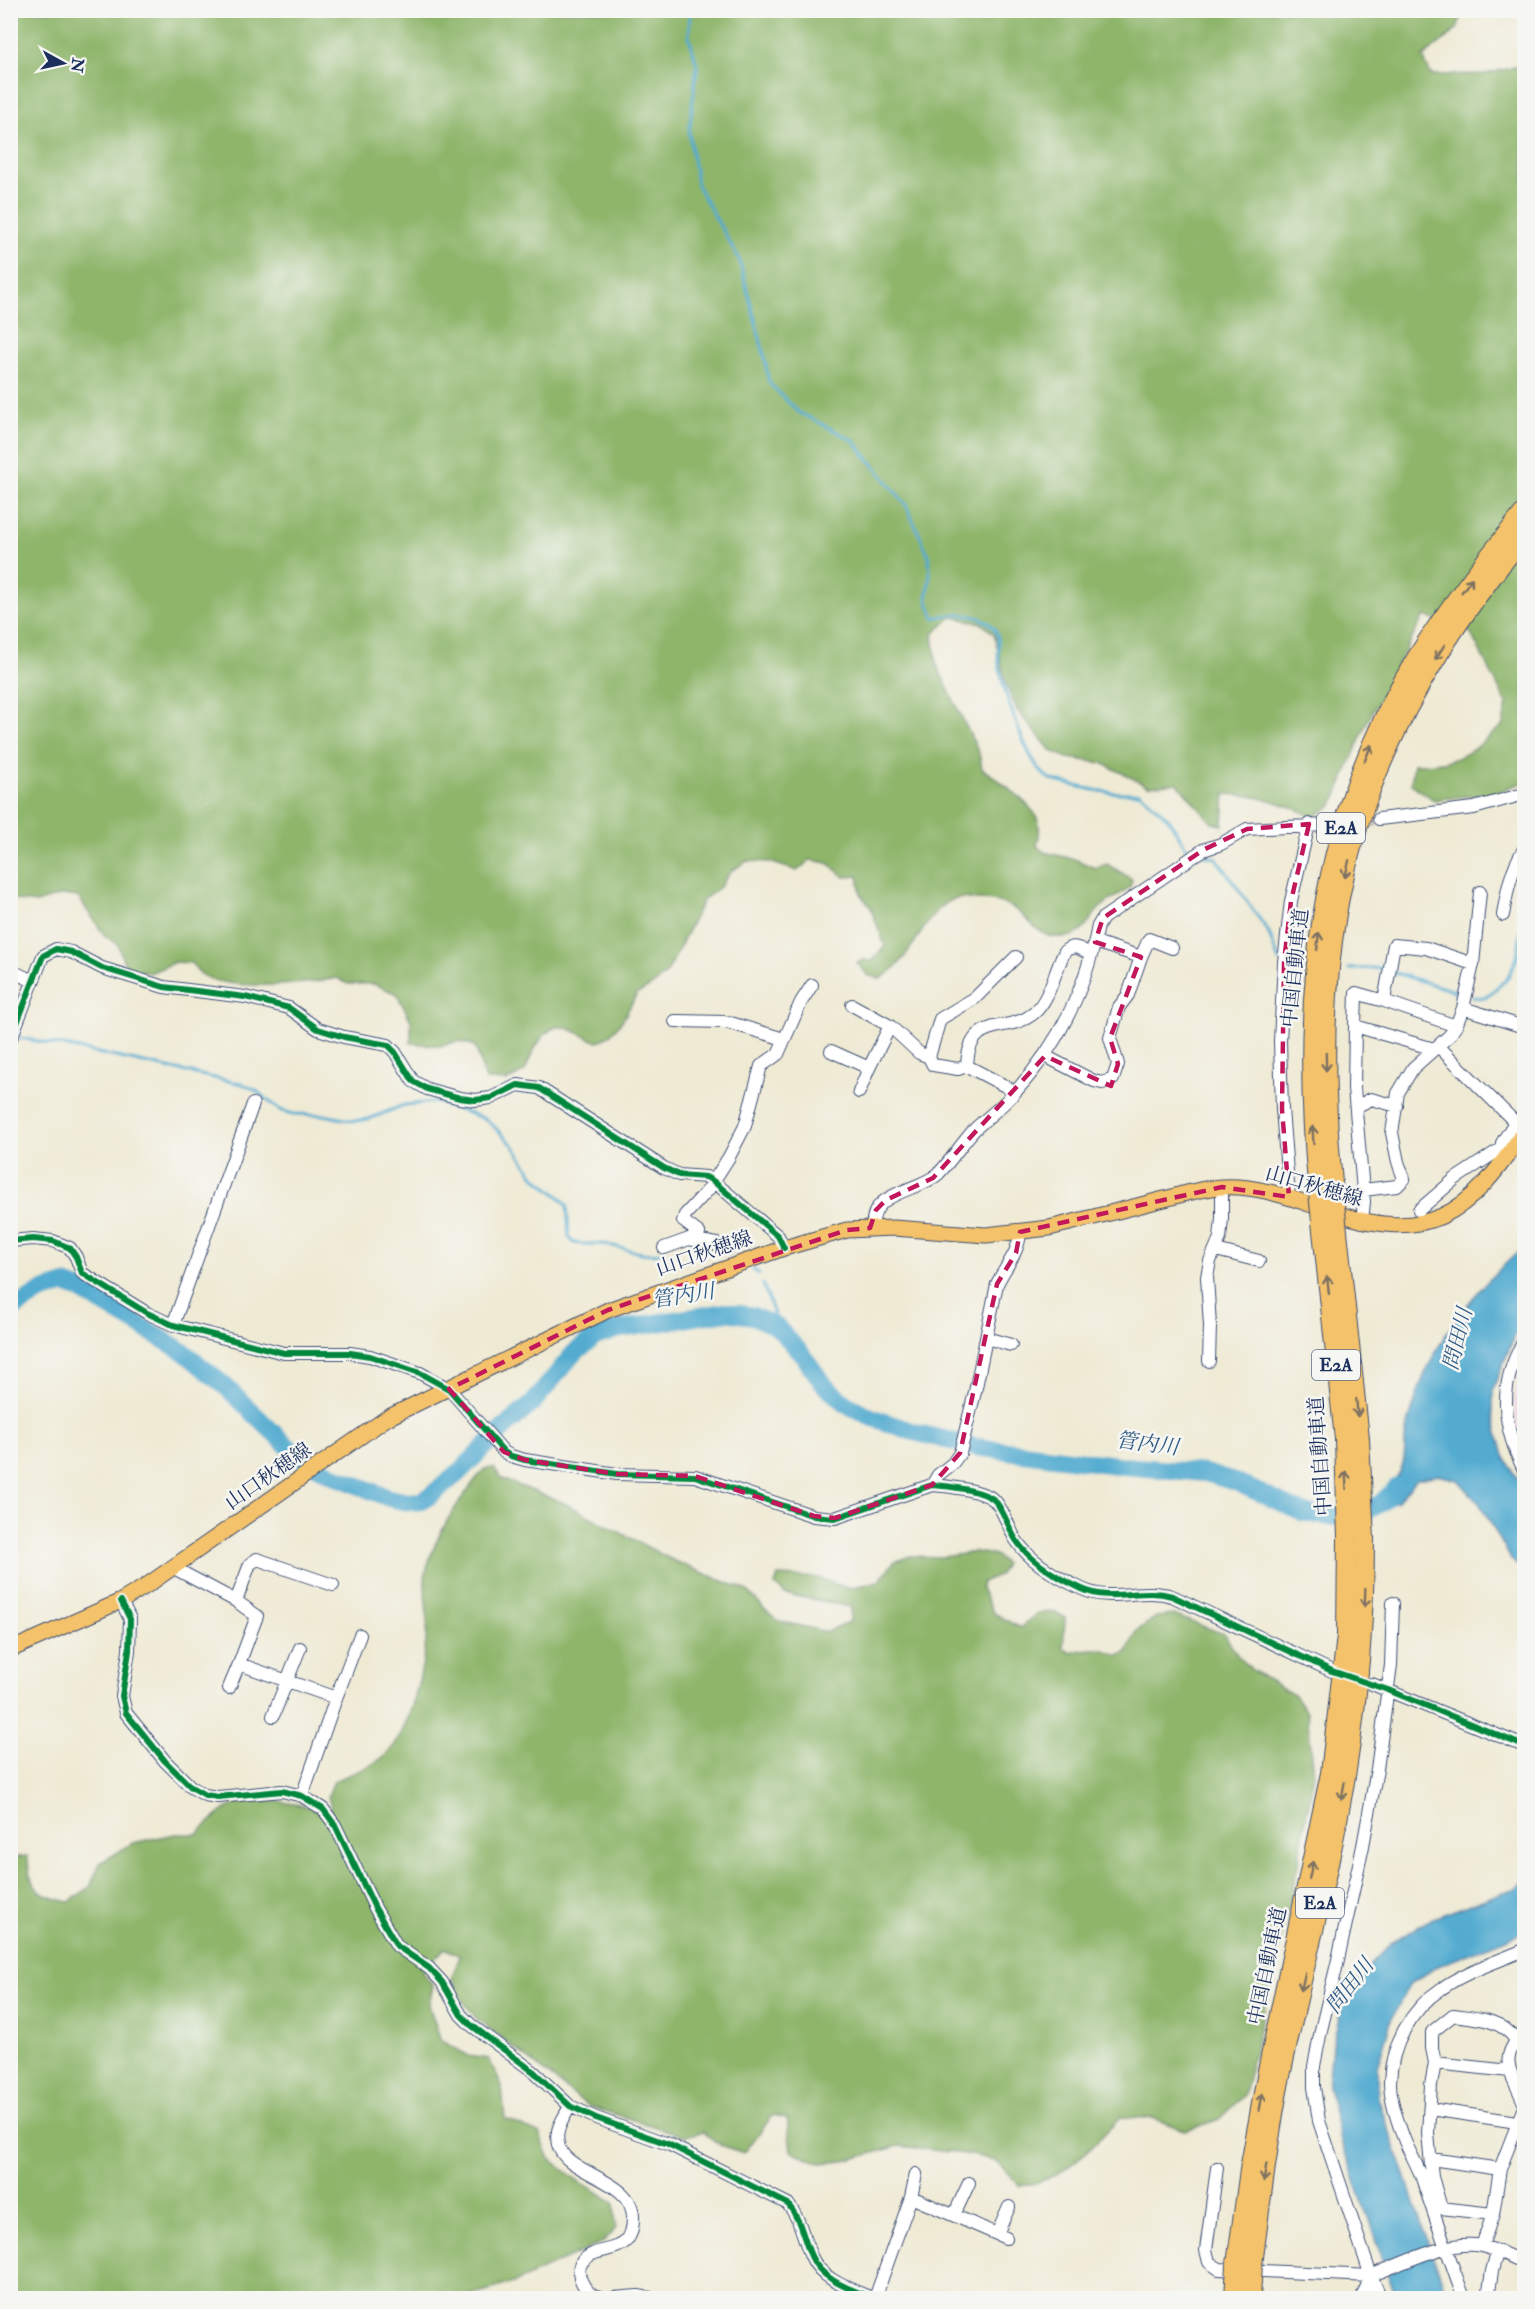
<svg xmlns="http://www.w3.org/2000/svg" width="1535" height="2309" viewBox="0 0 1535 2309" font-family="'IM FELL Double Pica','Noto Serif JP',serif">
<rect width="100%" height="100%" fill="#f6f6f2"/>
<filter id="ink" filterUnits="userSpaceOnUse"><feTurbulence type="fractalNoise" baseFrequency=".0167" numOctaves="2"/><feDisplacementMap in="SourceGraphic" scale="12" xChannelSelector="R" yChannelSelector="G"/><feConvolveMatrix kernelMatrix="1 2 1 2 8 2 1 2 1" color-interpolation-filters="sRGB"/></filter>
<filter id="wash" filterUnits="userSpaceOnUse"><feTurbulence type="fractalNoise" baseFrequency=".008" numOctaves="4" result="noise"/><feDisplacementMap in="SourceGraphic" scale="24" xChannelSelector="R" yChannelSelector="G"/><feGaussianBlur stdDeviation="1.35" result="paint"/><feColorMatrix in="noise" values="0 0 0 0 0 0 0 0 0 0 0 0 0 0 0 0 0 1.4 0 .05"/><feComposite in="paint" operator="in"/></filter>
<g filter="url(#wash)">
<rect width="100%" height="100%" fill="#efead4"/>
<path fill="#efd0e6" d="M1524,1359V1446L1517,1426L1514,1404L1519,1372Z"/>
<path fill="#8eb56b" stroke="#547264" stroke-width="1.5" d="M10,11H1463L1457,29L1423,57L1431,75L1485,74L1524,65V782L1495,793L1434,800L1411,784L1414,764C1459,765 1470,753 1503,725L1507,704L1470,632L1424,616L1366,724L1333,805L1314,817C1284,803 1259,795 1225,794L1223,825L1212,823L1177,783L1148,786L1102,763L1068,758L1051,751L1017,710L1006,684L994,634L981,623L952,617L933,634L937,666L979,753L982,769C997,778 1028,802 1037,817C1041,827 1039,837 1037,846L1044,852L1077,860L1095,868L1107,864L1132,879L1130,887C1121,894 1109,900 1100,908C1089,918 1088,932 1071,936C1038,943 1034,921 1013,908C1001,901 990,900 977,900C970,899 960,897 954,899C924,911 913,961 880,979L868,975L857,963L863,960L872,961L885,946L870,906L861,895L858,876L845,877L828,863L810,860L797,871L770,862L747,861L731,871L720,887L703,900L667,973L653,985L637,994L622,1021L609,1036L598,1042C587,1038 575,1030 563,1027C544,1023 530,1057 525,1071L507,1081L486,1080L475,1046L459,1041L440,1046L411,1043V1021L397,994L374,984H348L337,978C309,985 223,992 200,973C197,970 194,966 191,963L175,962L150,973L126,968L118,945L105,936L78,897L63,895L36,903L11,899Z
M494,1468L502,1479L564,1503L674,1561L748,1591L763,1608L779,1621L827,1632L850,1621L851,1607L785,1594L775,1585L778,1576L819,1578L847,1588L878,1582L894,1562L910,1556L943,1557L975,1552L995,1555L1005,1564L999,1575L982,1582L981,1589L994,1613L1020,1628L1037,1613L1055,1612L1065,1618L1063,1648L1071,1653C1088,1648 1103,1646 1118,1656L1126,1653L1137,1631L1156,1617L1173,1615L1224,1634L1238,1656L1252,1670L1294,1695L1307,1712L1314,1774L1297,1870L1244,2095L1219,2119L1186,2131L1153,2118L1121,2117C1091,2147 1064,2181 1020,2186L996,2161L974,2155L899,2146L845,2161L820,2163L791,2151L787,2118L773,2115L744,2153L720,2145L703,2132L685,2136L588,2106L476,2018L460,1997L452,1977L460,1956L445,1948L422,1972L433,1985L429,2005L441,2041L469,2056L489,2059L502,2087L505,2119L539,2133L550,2159L577,2180L614,2202L616,2228L603,2242L516,2282L461,2298H11L10,1858L27,1856C32,1890 35,1894 69,1902L90,1887L100,1863L133,1843L175,1834H197C207,1825 218,1813 230,1807C257,1791 303,1807 332,1811L328,1796L334,1781C352,1773 376,1766 390,1751C411,1727 425,1662 427,1630C429,1611 422,1590 426,1571C436,1532 459,1500 484,1469Z"/>
<path fill="#53abd0" stroke="#376d97" stroke-width="1.5" d="M1524,1247V1322L1518,1328L1493,1389V1414L1504,1456L1524,1489V1573L1511,1559L1479,1503L1458,1480L1438,1475L1417,1479L1397,1502L1381,1503C1390,1491 1399,1478 1403,1463C1406,1453 1404,1441 1406,1431C1409,1419 1413,1407 1417,1395C1435,1338 1479,1285 1524,1247Z
M1524,1882V1932L1438,1966L1410,1984L1392,2018L1377,2067L1378,2098L1448,2298H1396L1340,2138L1328,2087L1332,2045L1343,2002L1366,1969L1391,1943L1433,1918L1515,1888Z"/>
<g fill="none" stroke-linecap="round" stroke-linejoin="round">
<path stroke="#53abd0" stroke-width="3" d="M690,10L689,36L697,66L689,132L697,185L739,259L764,354L769,383L798,412L853,440L906,505L929,556L930,575L927,599L934,618C951,613 977,612 991,625C1003,635 996,651 999,664C1003,689 1027,767 1050,779C1055,782 1062,782 1068,784C1095,791 1112,794 1140,793L1169,819L1188,851L1191,852
M1203,855L1216,858L1225,870L1268,931L1279,961
M1349,969L1381,968L1386,970
M1392,972L1461,993
M1472,997L1485,998L1507,979L1517,958L1524,912
M15,1037L69,1047L243,1084L254,1089L280,1110L293,1114L324,1115L354,1121L369,1119L404,1105L436,1102L486,1119L513,1145L534,1176L562,1199L567,1205L569,1236L572,1242C582,1246 591,1243 601,1244C623,1246 642,1258 664,1252
M716,1249L730,1253
M753,1269L759,1274
M763,1284L775,1317L777,1327"/>
<path stroke="#53abd0" stroke-width="18" d="M10,1311L40,1292L65,1284L78,1289L184,1352L225,1386L299,1457L335,1476L389,1498L408,1502L422,1501L431,1495L456,1475L508,1424L532,1404L574,1353L595,1337L619,1329L726,1312L753,1316L777,1327L801,1353L825,1386L846,1404L873,1418L914,1432L976,1447L1124,1466L1205,1473L1238,1483L1301,1512L1328,1517L1358,1515L1381,1503L1397,1487"/>
</g>
</g>
<g filter="url(#ink)">
<g fill="none" stroke-linecap="round" stroke-linejoin="round">
<path stroke="#c5c5bc" stroke-width="12" stroke-dasharray="12 6" stroke-linecap="butt" d="M1325,825L1379,819"/>
<g stroke="#3b4b70" stroke-width="14">
<path id="minor" d="M1379,819L1474,808L1524,794
M1480,892L1473,964L1463,1008L1524,1027
M1503,915C1507,891 1511,869 1524,849
M1141,957L1149,939L1172,948
M10,970L33,981
M852,1005L890,1026L919,1053L929,1057L933,1065L958,1069L967,1066L1007,1087L1014,1093
M675,1021L727,1022L784,1039
M1355,1026L1356,993L1384,1001
M1456,1026L1384,1001L1394,945L1426,948L1473,964
M10,1041L43,956L56,949L71,952L102,968L164,987L245,997L289,1008L318,1029L344,1037L388,1045L395,1052L413,1081L427,1089L460,1098L475,1100L491,1098L518,1085L539,1088L664,1168L679,1175L706,1177L713,1181L778,1236L784,1248
M1438,1046L1515,1122L1502,1143V1148
M831,1051L869,1068
M1045,1056L1094,1081L1102,1083L1113,1079L1118,1064L1110,1038L1119,1007L1128,995L1141,957L1095,942
M929,1057L940,1019L975,998L1016,957
M967,1066C969,1013 1008,1035 1034,1013C1050,999 1055,970 1065,951C1075,943 1082,950 1091,955
M859,1092L869,1068L890,1026
M1356,1107L1371,1099L1397,1106
M1363,1190L1397,1186L1404,1179L1398,1162L1392,1133L1398,1093L1413,1068L1449,1036L1456,1026L1463,1008
M1289,1197L1282,1109L1280,1041L1284,962L1291,901L1309,824
M1419,1210L1455,1179L1502,1148L1507,1150
M1362,1222L1364,1202L1354,1088L1355,1026L1434,1049
M873,1228C869,1191 918,1192 938,1174C952,1160 962,1142 976,1128C989,1116 1004,1105 1016,1091C1059,1044 1086,988 1098,926L1103,918L1203,850L1221,844L1247,829L1325,825
M696,1239L699,1233L683,1221L685,1215L708,1190L729,1157L745,1126L761,1066L778,1054L801,1002L812,985
M10,1241L33,1239L53,1241L70,1248L76,1257L82,1273L147,1313L173,1325L284,1353H350L370,1356L420,1373L449,1389L504,1452L511,1456L525,1460L617,1474L695,1476L814,1516L835,1518L932,1485C947,1486 983,1490 994,1500C1003,1508 1009,1529 1016,1540C1031,1563 1058,1578 1082,1589C1112,1603 1141,1587 1172,1596L1332,1671
M664,1248L689,1239L717,1244
M1216,1250L1259,1261
M173,1325L253,1104
M986,1338L1011,1345
M1524,1341C1498,1384 1502,1426 1524,1470
M1209,1361L1210,1326L1207,1277L1210,1261L1220,1238L1222,1219V1187
M932,1485L938,1475L952,1464L960,1453L975,1392L997,1284C1006,1265 1019,1253 1020,1232
M174,1568L236,1601L257,1616L239,1664L336,1698L302,1796
M121,1601L130,1619L129,1651L122,1696L126,1713L165,1761L191,1787L205,1795L218,1797L282,1791L302,1796L323,1809L335,1825L375,1908L397,1946L429,1968L442,1982L461,2015L471,2025L534,2072L570,2106L596,2118L668,2144L788,2204C802,2222 802,2236 811,2256C821,2280 850,2289 872,2298
M236,1601L250,1564L257,1559L333,1585
M1372,1684L1524,1746
M229,1688L239,1664
M336,1698L360,1635
M273,1716L300,1648
M1524,2032C1496,2060 1512,2072 1524,2103
M1435,2063L1510,2071
M570,2106C567,2113 560,2122 558,2131C548,2176 634,2173 633,2218C633,2260 597,2242 582,2262C573,2275 587,2296 600,2298
M1430,2109L1517,2122
M1431,2159L1500,2169
M1217,2168L1206,2250L1209,2262L1219,2269L1371,2276
M911,2197L916,2174
M1493,2214L1441,2208L1432,2177L1428,2133L1431,2085L1435,2063L1432,2048V2032L1453,2015C1477,2018 1501,2019 1516,2040
M954,2215L969,2183
M997,2234L1009,2207
M1482,2246L1493,2214L1500,2169L1524,2107
M613,2298L638,2296L650,2298
M875,2298L911,2197L1006,2238
M1362,2298L1371,2276L1375,2274C1404,2263 1450,2239 1481,2246C1495,2249 1511,2257 1524,2262
M1381,2298L1371,2276L1319,2121L1314,2087V2066L1321,2030L1337,1964L1363,1846L1377,1769L1391,1665L1393,1603
M1464,2298C1450,2259 1436,2221 1423,2181C1419,2167 1410,2154 1404,2139C1398,2122 1390,2101 1390,2082C1391,2045 1411,2009 1441,1989C1466,1971 1497,1962 1524,1950
M1488,2298L1492,2271L1497,2252"/>
</g>
<g stroke="#3b4b70" stroke-width="17">
<path id="major" d="M10,1650L121,1601L146,1586L387,1418L608,1310L784,1248L847,1230L894,1228L986,1235L1049,1228C1086,1219 1123,1210 1160,1200C1180,1195 1201,1188 1222,1187C1258,1185 1291,1198 1324,1209C1427,1246 1468,1217 1524,1131"/>
</g>
<g stroke="#3b4b70" stroke-width="20">
<path id="highway" d="M1318,1193C1299,1003 1315,825 1416,658C1448,607 1486,559 1524,512
M1335,1203C1325,1107 1321,1010 1337,914C1361,773 1433,646 1524,537
M1236,2264L1249,2170L1266,2076L1330,1773L1346,1636L1347,1538
M1253,2265C1261,2203 1268,2141 1280,2081C1301,1977 1330,1875 1347,1770C1359,1693 1365,1617 1365,1539"/>
</g>
<use href="#minor" stroke="#fff" stroke-width="12"/>
<use href="#major" stroke="#f4c26a" stroke-width="15"/>
<use href="#highway" stroke="#f4c26a" stroke-width="18"/>
<g stroke="#3b4b70" stroke-width="20" stroke-linecap="butt">
<path id="highway-bridge" d="M1318,1193L1344,1439L1347,1538
M1335,1203L1360,1439L1365,1539
M1234,2298L1236,2264
M1251,2298L1253,2265"/>
</g>
<use href="#highway-bridge" stroke="#f4c26a" stroke-width="18"/>
<g stroke="#f6f6f2" stroke-width="10">
<path id="cycleway" d="M10,1041L43,956L56,949L71,952L102,968L164,987L245,997L289,1008L318,1029L344,1037L388,1045L395,1052L413,1081L427,1089L460,1098L475,1100L491,1098L518,1085L539,1088L664,1168L679,1175L706,1177L713,1181L778,1236L784,1248
M10,1241L33,1239L53,1241L70,1248L76,1257L82,1273L147,1313L173,1325L284,1353H350L370,1356L420,1373L449,1389L504,1452L511,1456L525,1460L617,1474L695,1476L814,1516L835,1518L932,1485C947,1486 983,1490 994,1500C1003,1508 1009,1529 1016,1540C1031,1563 1058,1578 1082,1589C1112,1603 1141,1587 1172,1596L1332,1671L1388,1690L1524,1746
M121,1601L130,1619L129,1651L122,1696L126,1713L165,1761L191,1787L205,1795L218,1797L282,1791L302,1796L323,1809L335,1825L375,1908L397,1946L429,1968L442,1982L461,2015L471,2025L534,2072L570,2106L596,2118L668,2144L788,2204C802,2222 802,2236 811,2256C821,2280 850,2289 872,2298"/>
</g>
<use href="#cycleway" stroke="#00873e" stroke-width="6"/>
</g>
<defs><path id="oneway-shaft" d="M-6 0H5M1.5-3L5.5 0L1.5 3" fill="none" stroke-width="1.6" stroke-linecap="round" stroke-linejoin="round" transform="scale(1.5)"/></defs>
<g stroke="#7d7163">
<use href="#oneway-shaft" transform="translate(1467 585) rotate(-53)"/>
<use href="#oneway-shaft" transform="translate(1440 652) rotate(122)"/>
<use href="#oneway-shaft" transform="translate(1368 753) rotate(-68)"/>
<use href="#oneway-shaft" transform="translate(1347 869) rotate(104)"/>
<use href="#oneway-shaft" transform="translate(1318 941) rotate(-84)"/>
<use href="#oneway-shaft" transform="translate(1326 1062) rotate(89)"/>
<use href="#oneway-shaft" transform="translate(1313 1135) rotate(-93)"/>
<use href="#oneway-shaft" transform="translate(1328 1285) rotate(-96)"/>
<use href="#oneway-shaft" transform="translate(1357 1408) rotate(85)"/>
<use href="#oneway-shaft" transform="translate(1346 1480) rotate(-93)"/>
<use href="#oneway-shaft" transform="translate(1365 1598) rotate(92)"/>
<use href="#oneway-shaft" transform="translate(1343 1791) rotate(100)"/>
<use href="#oneway-shaft" transform="translate(1311 1870) rotate(-78)"/>
<use href="#oneway-shaft" transform="translate(1303 1982) rotate(103)"/>
<use href="#oneway-shaft" transform="translate(1261 2102) rotate(-80)"/>
<use href="#oneway-shaft" transform="translate(1265 2173) rotate(99)"/>
</g>
</g>
<path fill="none" stroke="#c2185b" stroke-width="4.5" stroke-dasharray="12 8" stroke-linejoin="round" d="M1309,824L1291,901L1284,962L1282,1109L1289,1197L1222,1187L1020,1232L1016,1253L997,1284L960,1453L932,1485L835,1518L814,1516L695,1476L617,1474L525,1460L504,1452L449,1389L608,1310L847,1230L870,1228L876,1210L886,1200L933,1178L1045,1056L1111,1086L1118,1064L1110,1038L1141,957L1095,942L1103,918L1203,850L1247,829Z"/>
<g text-anchor="middle" dominant-baseline="central" stroke-width="5" stroke-linejoin="round" paint-order="stroke">
<g fill="#f6f6f2" stroke="#5d6b8a" stroke-width="1.5">
<rect x="1317" y="813" width="48" height="30" rx="4.5"/>
<rect x="1312" y="1350" width="48" height="30" rx="4.5"/>
<rect x="1296" y="1888" width="48" height="30" rx="4.5"/>
</g>
<g font-size="18" font-weight="bold" fill="#1b2f5e">
<text x="1341" y="828">E2A</text>
<text x="1336" y="1365">E2A</text>
<text x="1320" y="1903">E2A</text>
</g>
<g font-size="20" fill="#1b2f5e" stroke="#f6f6f2">
<text transform="translate(1295 968) rotate(-84)">中国自動車道</text>
<text transform="translate(1314 1186) rotate(16)">山口秋穂線</text>
<text transform="translate(704 1253) rotate(-19)">山口秋穂線</text>
<text transform="translate(1320 1456) rotate(-94)">中国自動車道</text>
<text transform="translate(268 1476) rotate(-35)">山口秋穂線</text>
<text transform="translate(1267 1966) rotate(-78)">中国自動車道</text>
</g>
<g font-size="21" font-style="italic" fill="#2f5a86" stroke="#f6f6f2">
<text transform="translate(683 1296) rotate(-9)">管内川</text>
<text transform="translate(1458 1339) rotate(-76)">問田川</text>
<text transform="translate(1147 1444) rotate(7)">管内川</text>
<text transform="translate(1350 1986) rotate(-52)">問田川</text>
</g>
</g>
<rect width="1535" height="2309" fill="none" stroke="#f6f6f2" stroke-width="36"/>
<g transform="translate(63 63) rotate(98)" stroke="#f6f6f2" stroke-width="4.5" paint-order="stroke">
<path d="M0-4.5L10 22L0 15L-10 22Z" fill="#1b2f5e"/>
<text y="-9" font-size="16" font-weight="bold" text-anchor="middle" fill="#1b2f5e">N</text>
</g>
</svg>
